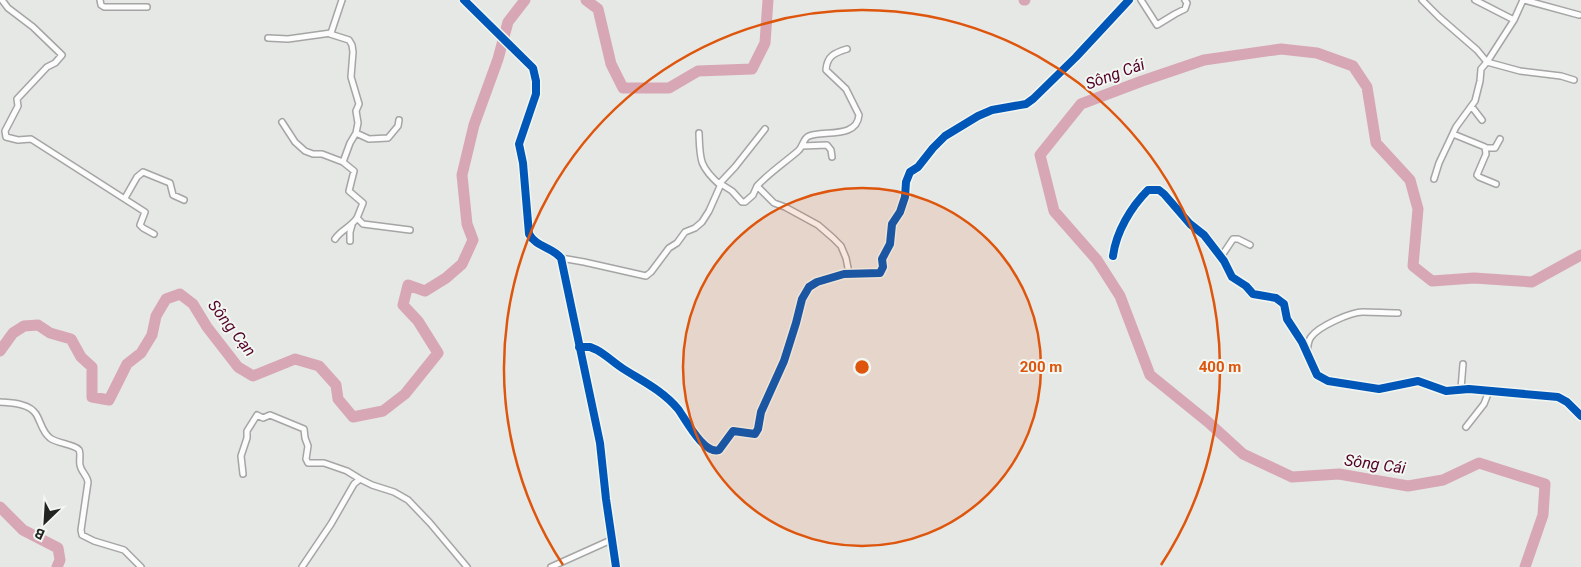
<svg xmlns="http://www.w3.org/2000/svg" width="1581" height="567" viewBox="0 0 1581 567" font-family="Roboto,sans-serif">
<rect width="100%" height="100%" fill="#e6e8e5"/>
<g fill="none" stroke-linecap="round" stroke-linejoin="round">
<path stroke="#d8a7b5" stroke-width="11" d="M586,0L598,9L611,64L623,88H669L698,71L752,69L765,43L768,0
M1024,0H1025
M0,351L13,333L24,326L38,325L50,333L71,339L81,357L92,367V397L109,400L127,364L141,353L152,335L156,316L166,299L180,294L193,304L207,327L238,367L253,376L295,359L319,366L336,385L338,399L353,417L383,411L405,394L438,353L418,321L403,305L408,285L425,291L446,278L462,264L473,240L467,224L462,175L474,125L498,59L508,22L525,0
M0,507L23,530L58,548L60,560L57,567
M1525,567L1543,515L1545,484L1479,463L1443,480L1408,486L1339,474L1292,477L1243,454L1208,422L1150,375L1120,296L1097,260L1054,211L1040,155L1081,104L1142,81L1204,60L1281,49L1317,53L1353,66L1367,87L1376,143L1410,180L1418,209L1413,266L1432,281L1474,278L1532,282L1581,255"/>
<g stroke="#a4a5a4" stroke-width="8">
<path id="street" d="M2,0L8,8L33,27L62,55L55,63L47,67L17,99L18,106L5,131L6,137L18,140L31,139L145,212L140,225L143,228L154,234
M100,0L101,5L104,7H147
M1141,0L1157,25L1175,14L1185,9L1187,3L1185,0
M1422,0L1439,17L1477,50L1487,62L1520,71L1561,76L1574,80
M1475,0L1514,20
M1524,0L1579,15
M330,34L349,40L352,45L353,52L351,77L359,104L356,111L358,123L356,133L350,143L343,162L354,171L349,191L363,203L357,218L363,224L410,230
M268,38L288,39L331,33L342,0
M1472,107L1482,120
M282,122L295,142L305,151L313,154H322L343,162
M356,133L369,139L388,138L398,126L399,120
M699,133C700,160 699,166 720,185
M1453,134L1485,147L1486,154L1477,175L1479,177L1496,184
M802,146L827,145L831,150L832,157
M1486,148H1495L1500,139
M1434,179L1439,163L1456,127L1475,101L1480,81L1481,69L1487,62L1514,20L1523,0
M719,184L735,167L765,129
M757,186C769,173 784,163 798,151C803,147 803,138 809,136C823,130 857,139 859,115L846,89L826,70C827,56 834,53 847,49
M125,198L137,177L143,172L170,183L173,195L184,200
M335,239C341,230 351,227 357,218
M350,241V232L352,225
M1113,256C1116,232 1131,207 1148,190H1159L1164,194L1190,224L1204,235L1224,261L1232,277L1246,286L1253,294L1276,298L1284,304L1287,319L1302,342L1317,375L1328,381L1379,389L1418,381L1446,391L1469,389L1558,397L1567,402L1581,416
M1221,257L1233,239H1238L1250,245
M561,258L584,262L646,276L651,272L669,248L677,243L685,232L695,228L702,222L709,211L721,184L732,191L742,202H745L753,195L757,186L774,203L785,207L818,225L833,238L841,246L846,258L849,273
M579,347H590L597,350C606,355 613,362 622,368C642,381 662,390 678,409C686,420 704,455 719,450L733,431L755,434L758,429L761,412L784,361L796,323L802,299L809,287L817,282L844,274L880,273L883,267L882,259L890,244L892,224L900,212L905,197L906,182L910,172L918,167L933,148L945,136L978,116L992,110L1026,104L1033,99L1076,57L1129,0
M1307,351C1308,346 1308,341 1311,337C1319,326 1351,312 1363,312C1375,312 1387,313 1398,313
M1461,389L1463,364
M0,402C11,403 29,403 36,414C41,422 42,432 50,438C56,443 76,445 79,450C81,453 79,461 80,465C81,472 87,475 88,482L81,530L82,535L94,541L124,550L141,567
M1466,427L1484,404L1489,391
M243,474L241,456L247,438V431L257,415L263,418L270,415L304,429L305,438L308,446L306,459L308,463H324L347,471L360,479
M302,567L331,524L354,484L360,479L372,485L394,492L408,500L430,523L467,567
M551,567L611,540"/>
</g>
<g stroke="#a4a5a4" stroke-width="10">
<path id="secondary" d="M464,0L533,68L536,81V94L519,144L523,163L529,234C536,247 552,247 561,258L600,443L606,499L616,567"/>
</g>
<use href="#street" stroke="#fbfcfb" stroke-width="5"/>
<use href="#secondary" stroke="#fbfcfb" stroke-width="8"/>
<g stroke="#f2f7f2" stroke-width="11">
<path id="cycleway" d="M464,0L533,68L536,81V94L519,144L523,163L529,234C536,247 552,247 561,258L600,443L606,499L616,567
M1113,256C1116,232 1131,207 1148,190H1159L1164,194L1190,224L1204,235L1224,261L1232,277L1246,286L1253,294L1276,298L1284,304L1287,319L1302,342L1317,375L1328,381L1379,389L1418,381L1446,391L1469,389L1558,397L1567,402L1581,416
M579,347H590L597,350C606,355 613,362 622,368C642,381 662,390 678,409C686,420 704,455 719,450L733,431L755,434L758,429L761,412L784,361L796,323L802,299L809,287L817,282L844,274L880,273L883,267L882,259L890,244L892,224L900,212L905,197L906,182L910,172L918,167L933,148L945,136L978,116L992,110L1026,104L1033,99L1076,57L1129,0"/>
</g>
<use href="#cycleway" stroke="#0057b8" stroke-width="8"/>
</g>
<circle cx="862" cy="367" r="179" fill="#de560d" fill-opacity=".12"/>
<g fill="none" stroke="#de560d" stroke-width="2.5">
<circle cx="862" cy="367" r="179"/>
<path d="M563 565A358 358 0 1 1 1161 565"/>
</g>
<g text-anchor="middle" dominant-baseline="central" stroke-width="4" stroke-linejoin="round" paint-order="stroke">
<g font-size="16" font-style="italic" fill="#540028" stroke="#f2f7f2">
<text transform="translate(1115 74) rotate(-20)">Sông Cái</text>
<text transform="translate(232 328) rotate(52)">Sông Cạn</text>
<text transform="translate(1375 464) rotate(8)">Sông Cái</text>
</g>
</g>
<circle cx="862" cy="367" r="8" fill="#de560d" stroke="#f2f7f2" stroke-width="2.5"/>
<g font-size="15" text-anchor="middle" font-weight="bold" fill="#de560d" stroke="#f2f7f2" stroke-width="4" stroke-linejoin="round" paint-order="stroke">
<text x="1041" y="372">200 m</text>
<text x="1220" y="372">400 m</text>
</g>
<g transform="translate(45 522) rotate(205)" stroke="#f2f7f2" stroke-width="4" paint-order="stroke">
<path d="M0-4L9 19L0 12L-9 19Z" fill="#222422"/>
<text y="-8" font-size="14" font-weight="bold" text-anchor="middle" fill="#222422">B</text>
</g>
</svg>
